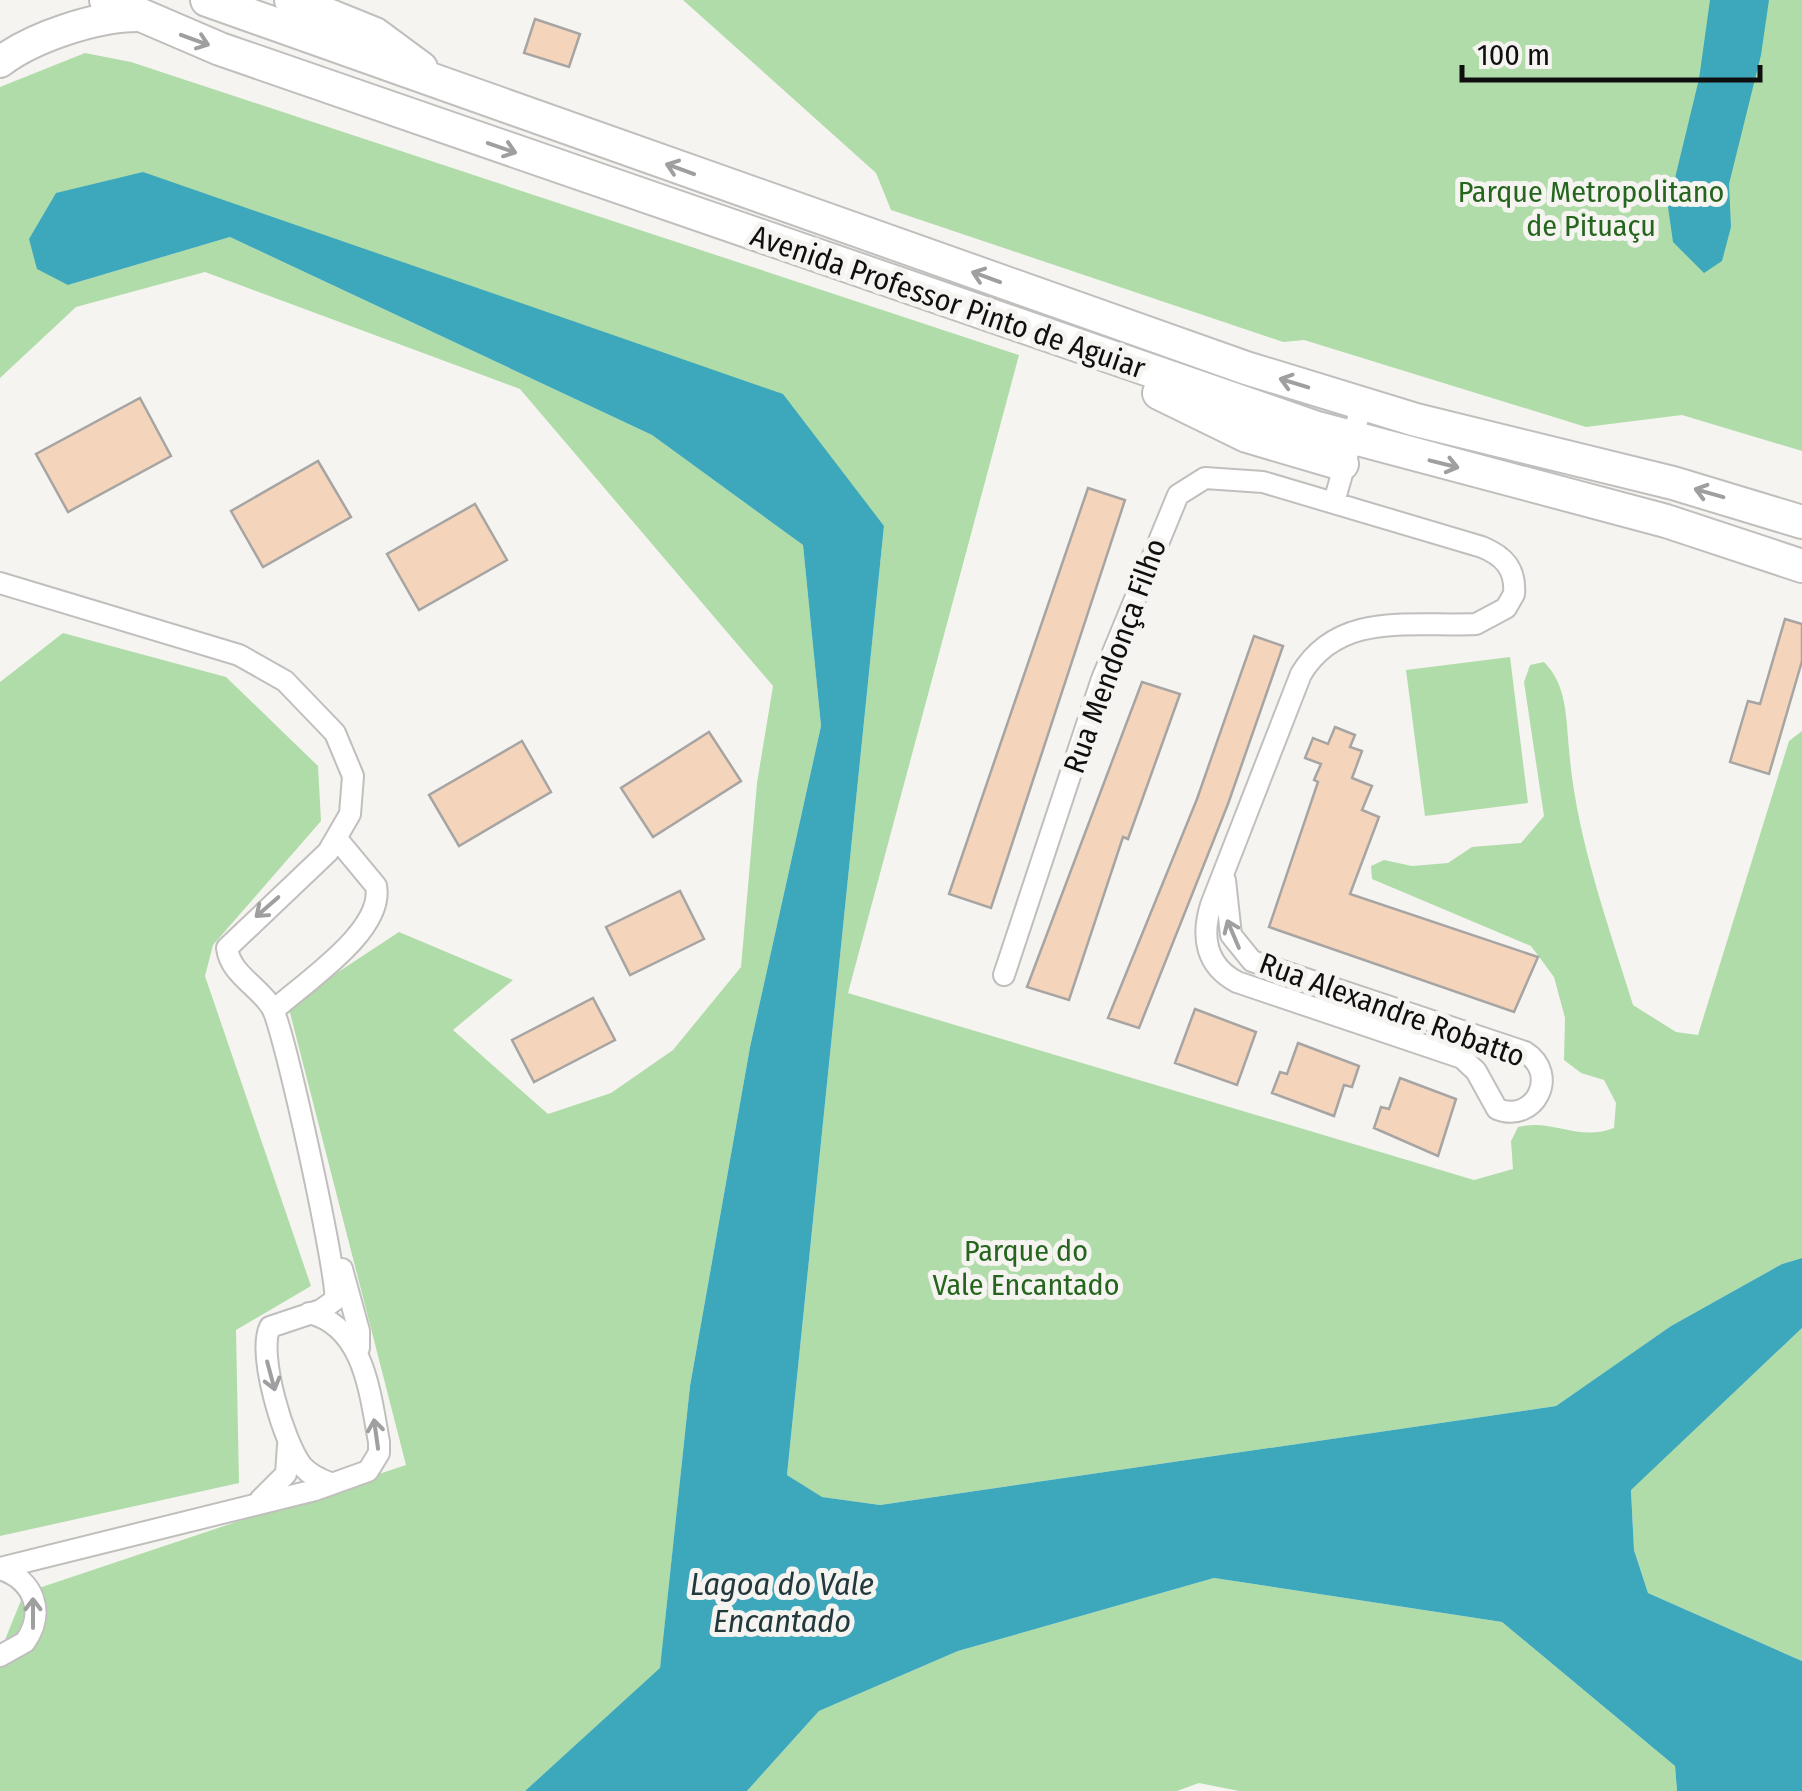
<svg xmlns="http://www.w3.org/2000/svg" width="1802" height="1791" viewBox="0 0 1802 1791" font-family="'Fira Sans Condensed',sans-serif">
<rect width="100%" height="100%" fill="#f6f4f1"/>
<path fill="#b0dca9" d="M683,0H1802V451L1682,415L1586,427L1304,340L1283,342L891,210L876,173Z
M85,53L131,62L1019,355L848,993L1474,1180L1513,1169L1511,1141L1518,1127C1552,1118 1579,1142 1614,1128L1616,1103L1604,1080L1581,1073L1564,1060L1565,1018L1554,977L1531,946L1372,879L1371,866L1384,860L1412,866L1448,863L1472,847L1521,843L1544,816L1524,682L1530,665L1544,662C1567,685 1566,717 1569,749C1576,837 1607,920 1633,1005L1676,1032L1698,1035L1789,741L1802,731V1258L1782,1264L1671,1326L1556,1406L880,1505L821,1497L787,1475L884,526L143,172L68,285L230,237L652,435L803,545L821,726L750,1047L690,1386L660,1669L525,1791H0V1652L24,1593L406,1465L288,1005L399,932L513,980L453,1030L548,1114L611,1093L673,1050L741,967L757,783L773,686L520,389L205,272L76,307L0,378V87Z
M63,633L226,677L318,766L321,821L213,945L205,976L311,1286L236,1330L239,1483L0,1536V682Z
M1510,657L1528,803L1425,816L1406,670Z
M1802,1328V1661L1648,1593L1634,1550L1631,1489Z
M1214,1578L1502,1622L1675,1766L1677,1791H1239L1199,1783L1177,1791H747L819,1711L958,1651Z"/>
<path fill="#3da8bb" d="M1710,0H1769L1761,55L1729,184L1731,227L1722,261L1704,273L1673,242L1668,207L1699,79Z
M143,172L783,394L884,526L787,1475L822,1497L880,1505L1556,1406L1671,1326L1782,1264L1802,1258V1328L1631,1490L1634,1550L1648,1593L1802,1661V1791H1677L1675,1766L1502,1622L1214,1578L958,1651L819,1711L747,1791H525L660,1668L690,1386L750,1047L821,726L803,545L652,435L230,237L68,285L37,269L29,239L56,193Z"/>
<path fill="#f4d4bb" stroke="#a7a5a3" stroke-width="2.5" d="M535,19L580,34L569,67L524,53Z
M140,398L171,456L68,512L36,454Z
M318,461L351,517L263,567L231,511Z
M1088,488L1125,500L991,908L949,894Z
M475,504L507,560L419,610L387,554Z
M1785,619L1802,624V661L1769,774L1730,762L1748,701L1760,704Z
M1254,636L1283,646L1228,804L1139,1028L1108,1018L1197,799Z
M1142,682L1180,694L1128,839L1123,837L1069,1000L1027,987Z
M1335,727L1355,735L1350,747L1362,751L1352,778L1372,786L1362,810L1379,817L1350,894L1538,957L1514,1012L1269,927L1318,782L1314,780L1321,764L1305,758L1313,738L1328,744Z
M709,732L741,781L653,837L621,788Z
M522,741L551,792L459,846L429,795Z
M680,891L704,939L630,975L606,927Z
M593,998L615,1040L534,1082L512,1040Z
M1195,1009L1256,1032L1237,1085L1175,1063Z
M1298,1043L1359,1066L1352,1087L1344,1085L1334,1116L1272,1093L1280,1072L1287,1074Z
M1400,1078L1456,1099L1438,1156L1374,1128L1381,1107L1389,1109Z"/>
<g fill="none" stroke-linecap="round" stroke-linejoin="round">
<g stroke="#c1bfbd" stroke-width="24">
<path id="street" d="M1334,502L1362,404
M0,583L239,655L285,681L335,733L353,776L350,814L328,852L227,948C230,974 260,987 272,1008C284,1028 339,1279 335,1300L321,1310L270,1327C257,1354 284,1443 302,1466C310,1475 319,1479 330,1483
M1004,975L1102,679L1178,495L1205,478L1263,482L1482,547C1504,556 1516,569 1514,594L1506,608L1476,624C1410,627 1339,611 1301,674L1211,905C1201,937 1206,966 1237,982L1462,1058L1476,1071L1497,1109C1535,1124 1560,1074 1525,1052L1252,961L1231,935L1225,880
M274,1010C305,982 385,930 376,886L337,839
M342,1269L359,1331V1348
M260,1500L286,1474L288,1445
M0,1568L315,1490L368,1471L379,1453V1442C370,1393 364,1326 309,1313
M0,1569C34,1580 46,1612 25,1642L0,1656"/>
</g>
<g stroke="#c1bfbd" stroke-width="34">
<path id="secondary" d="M0,62C33,37 96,16 138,16"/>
</g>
<g stroke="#c1bfbd" stroke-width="36">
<path id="primary" d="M106,0L220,49L1317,428L1666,521L1802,566
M207,0L1246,368L1416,420L1673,483L1802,522
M291,0L375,34L421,68
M1159,393L1247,436L1342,464"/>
</g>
<use href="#street" stroke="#fff" stroke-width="20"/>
<use href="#secondary" stroke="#fff" stroke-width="30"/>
<use href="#primary" stroke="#fff" stroke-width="32"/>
</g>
<defs><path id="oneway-shaft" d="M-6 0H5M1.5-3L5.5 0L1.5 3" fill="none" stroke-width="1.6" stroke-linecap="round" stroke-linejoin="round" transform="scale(2.5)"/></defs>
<g stroke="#9f9f9f">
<use href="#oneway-shaft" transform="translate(195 40) rotate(20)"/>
<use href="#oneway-shaft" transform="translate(502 148) rotate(19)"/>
<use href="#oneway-shaft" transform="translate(680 169) rotate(-160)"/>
<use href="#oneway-shaft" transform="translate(986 277) rotate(-160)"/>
<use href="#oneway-shaft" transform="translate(1294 383) rotate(-163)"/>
<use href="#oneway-shaft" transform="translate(1444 464) rotate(14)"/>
<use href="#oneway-shaft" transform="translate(1709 493) rotate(-164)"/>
<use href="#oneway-shaft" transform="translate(267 907) rotate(139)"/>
<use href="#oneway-shaft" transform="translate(1233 934) rotate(-113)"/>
<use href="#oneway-shaft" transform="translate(271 1376) rotate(75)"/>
<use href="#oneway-shaft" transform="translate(376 1434) rotate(-98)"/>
<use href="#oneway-shaft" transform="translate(33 1613) rotate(-90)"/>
</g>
<g text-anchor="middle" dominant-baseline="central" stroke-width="10" stroke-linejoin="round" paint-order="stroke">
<g font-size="30" fill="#26651e" stroke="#f6f4f1">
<text x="1591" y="192">Parque Metropolitano<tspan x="1591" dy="34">de Pituaçu</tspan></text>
<text x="1026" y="1251">Parque do<tspan x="1026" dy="34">Vale Encantado</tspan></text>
</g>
<g font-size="30" fill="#100f0f" stroke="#f6f4f1">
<text transform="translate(948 302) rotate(19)">Avenida Professor Pinto de Aguiar</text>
<text transform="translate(1115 656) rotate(-70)">Rua Mendonça Filho</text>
<text transform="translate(1392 1010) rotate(20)">Rua Alexandre Robatto</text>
</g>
<g font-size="32" font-style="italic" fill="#21383d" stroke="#f6f4f1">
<text x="782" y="1584">Lagoa do Vale<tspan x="782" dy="37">Encantado</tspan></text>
</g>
</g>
<path d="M1462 65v15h298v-15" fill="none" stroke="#100f0f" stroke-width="5"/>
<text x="1477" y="65" font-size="30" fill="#100f0f" stroke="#f6f4f1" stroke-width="8" paint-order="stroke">100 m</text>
</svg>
